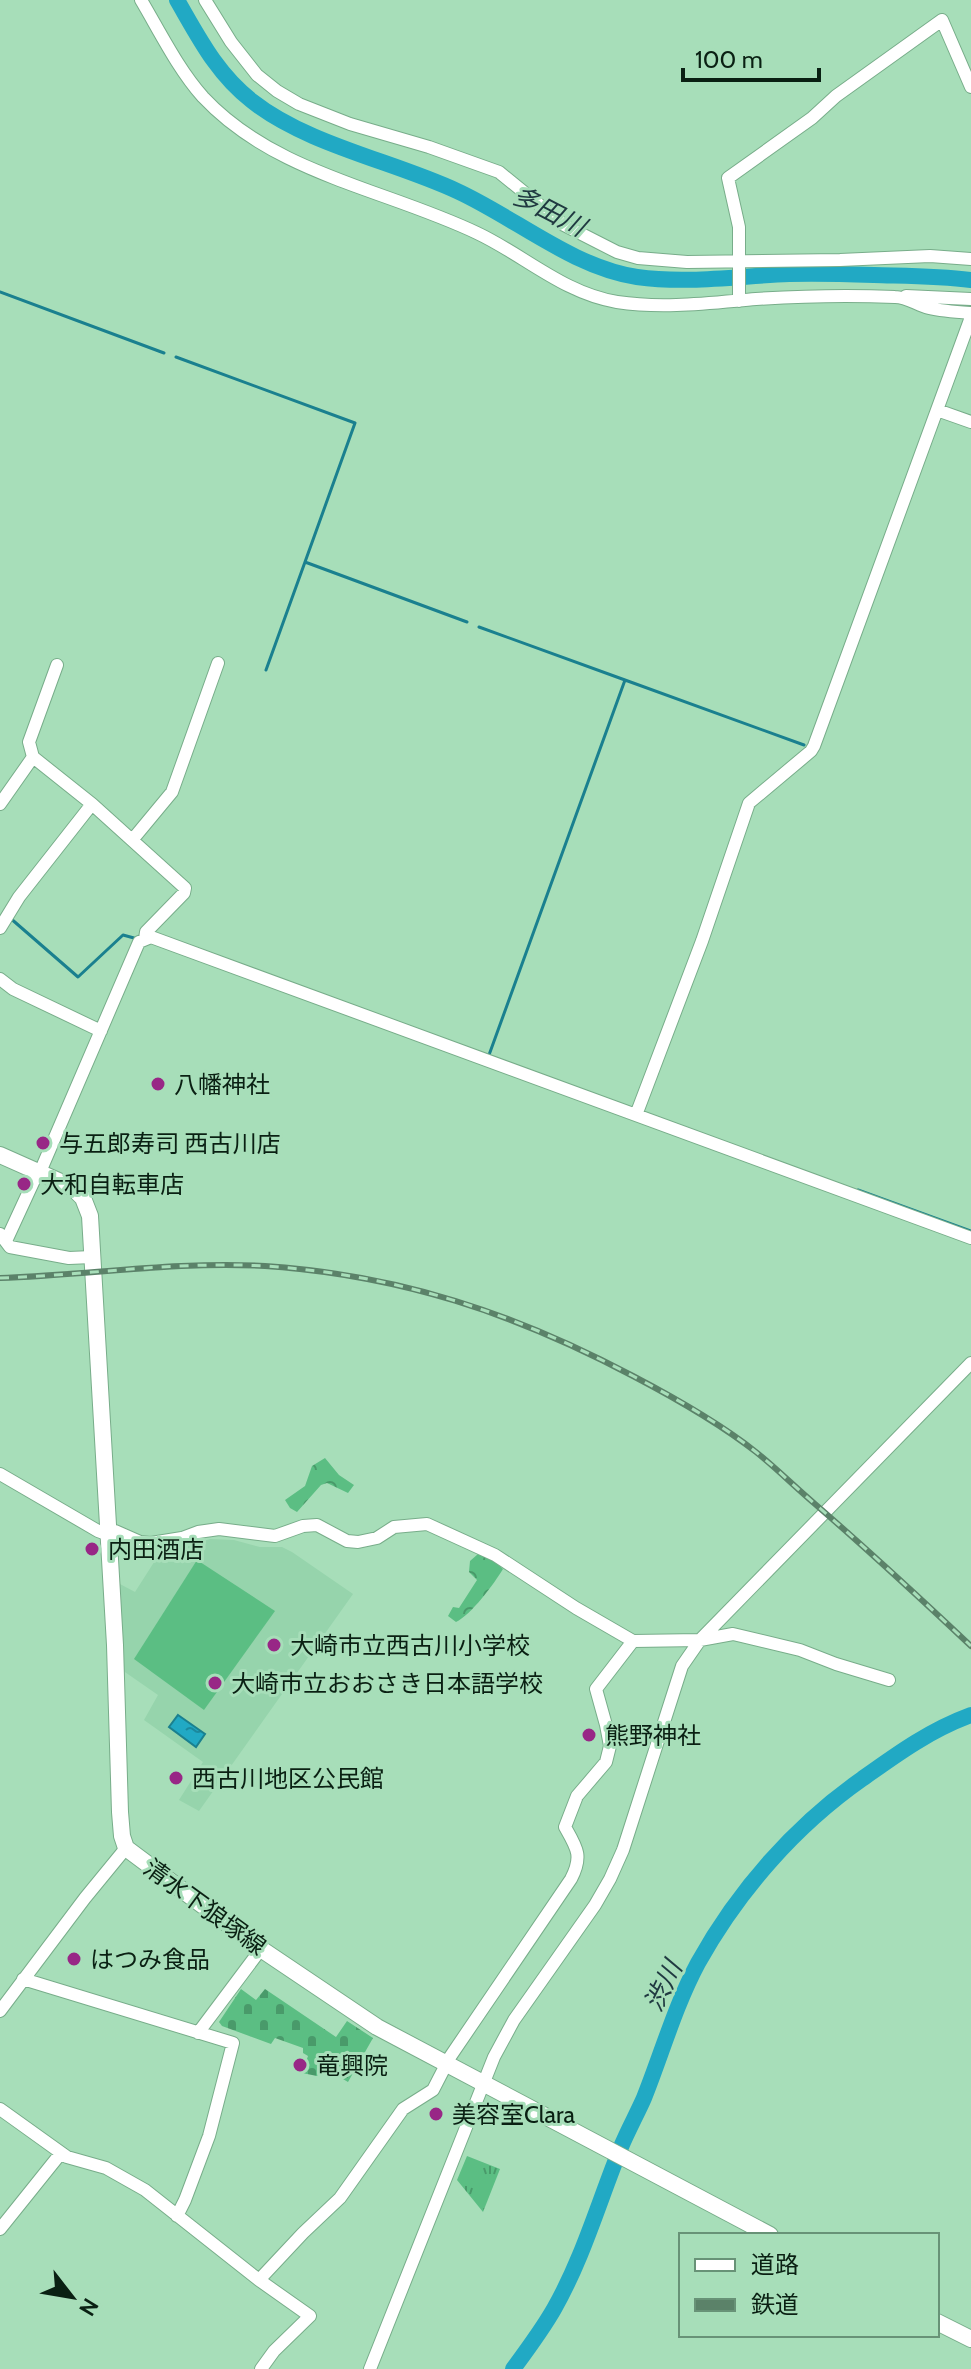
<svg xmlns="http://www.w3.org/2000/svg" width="971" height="2369" viewBox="0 0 971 2369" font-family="Cabin,'Noto Sans JP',sans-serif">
<defs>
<pattern id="grass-tufts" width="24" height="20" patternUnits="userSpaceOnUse" patternTransform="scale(2)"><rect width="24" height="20" fill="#5bbe83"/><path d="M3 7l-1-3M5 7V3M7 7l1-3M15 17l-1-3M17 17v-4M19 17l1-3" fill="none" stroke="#499a6a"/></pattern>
<pattern id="forest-crowns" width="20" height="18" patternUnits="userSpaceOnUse" patternTransform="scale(2)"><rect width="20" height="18" fill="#5bbe83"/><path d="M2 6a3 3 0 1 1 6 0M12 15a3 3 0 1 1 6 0" fill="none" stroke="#499a6a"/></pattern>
<pattern id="cemetery-stones" width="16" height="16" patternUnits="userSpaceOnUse" patternTransform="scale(2)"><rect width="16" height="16" fill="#5bbe83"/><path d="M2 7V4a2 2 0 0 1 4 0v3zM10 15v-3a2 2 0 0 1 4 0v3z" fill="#499a6a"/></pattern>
<pattern id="water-ripples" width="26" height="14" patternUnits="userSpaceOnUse" patternTransform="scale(2)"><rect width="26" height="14" fill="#21a9c4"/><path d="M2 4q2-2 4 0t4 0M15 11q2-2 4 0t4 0" fill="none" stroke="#1b899e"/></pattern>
</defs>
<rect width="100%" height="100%" fill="#a7deb9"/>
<path fill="#96d4ac" d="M210,1539L234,1540L260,1547H282L292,1552L353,1594L199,1811L179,1800L203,1762L144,1720L158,1695L122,1670L118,1583L135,1592L158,1556Z"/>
<path fill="url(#grass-tufts)" d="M467,2156L500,2169L483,2212L457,2180Z"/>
<path fill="url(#forest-crowns)" d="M325,1458L339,1475L354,1485L348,1493L327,1483L321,1485L297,1512L290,1508L285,1500L305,1486L312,1466Z
M478,1554L492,1559L503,1569C494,1584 471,1615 456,1622L448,1616L453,1607L459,1608L477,1580L469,1572L470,1561Z"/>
<path fill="url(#cemetery-stones)" d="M241,1989L256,2000L265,1989L336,2037L347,2021L373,2038L348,2082L324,2068L317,2076L302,2073L308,2056L303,2053V2048L275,2038L271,2044L222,2026L219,2022Z"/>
<path fill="#5bbe83" d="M197,1560L275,1611L204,1710L134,1659Z"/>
<path fill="url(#water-ripples)" stroke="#1a808f" stroke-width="2" d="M178,1715L205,1734L196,1747L169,1727Z"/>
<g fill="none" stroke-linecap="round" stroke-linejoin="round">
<path stroke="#1a808f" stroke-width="3" d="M0,292L164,353
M176,357L355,423L305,562L467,622
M479,627L625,680L489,1055
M266,670L305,562
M625,680L804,745
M9,917L78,977L123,935L134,938
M858,1190L971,1231"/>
<path stroke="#21a9c4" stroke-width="16" d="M177,0C199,38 217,74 252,101C308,145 393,161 457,191C516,218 572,267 637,277C687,284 739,276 789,274C817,273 846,274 874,275C906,276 939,276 971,280
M513,2369C527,2350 542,2330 554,2309C583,2258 599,2201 621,2147C628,2130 637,2114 644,2098C662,2053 675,2006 698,1963C738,1891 795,1826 862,1779C897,1754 930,1730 971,1715"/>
<g stroke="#78ad8a" stroke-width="14">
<path id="minor" d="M141,0C160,32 178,69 203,97C275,174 385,189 477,233C524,255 563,293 617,302C663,309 709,303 756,299C802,296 849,295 895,297C907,297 917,305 929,308C942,311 957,312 971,313
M205,0L231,42L257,75L277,91L299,104L350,124L429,147L499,172L564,225L617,252L638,258L687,262L840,260L930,256L971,259
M906,296L971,299
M739,301V227L728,178L812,118L836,96L942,20L971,87
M937,410L971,422
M57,665L29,742L33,757L92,804L185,888L184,893L146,932L145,939
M0,804L33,757
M133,839L172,792L218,663
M0,928L19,897L92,804
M0,979L13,989L101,1031
M636,1115L702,941L749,803L811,751L814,746L971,317
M0,1234L10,1247L69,1258L92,1257
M6,1241L36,1176L40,1172L139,942L151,937L971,1238
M0,1474L98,1531L109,1535L115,1531L140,1542L151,1543L182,1538L198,1532L219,1529L275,1536L303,1526L317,1525L347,1541L358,1542L377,1538L394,1527L427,1524L495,1555L576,1608L633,1641L700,1640L733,1634L800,1650L836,1664L889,1680
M23,1979L233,2043L209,2136L185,2200L177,2216
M0,2011L85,1898L126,1848
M198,2033L261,1949
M0,2109L67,2157L106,2168L145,2190L259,2280L310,2316L274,2351L261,2369
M0,2229L61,2153
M259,2280L303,2233L340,2198L403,2109L433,2090L450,2057L571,1879C583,1856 577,1848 565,1827L577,1796L606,1762L610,1746L606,1725L596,1689L633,1641
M370,2369L494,2057L514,2020L595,1905L610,1879L623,1850L682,1666L700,1640L971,1363"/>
</g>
<g stroke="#78ad8a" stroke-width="18">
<path id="major" d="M0,1155L72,1187L83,1198L90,1216L115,1645L120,1812L122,1836L126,1848L261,1949L377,2027L770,2235
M937,2322L971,2339"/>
</g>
<use href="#minor" stroke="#fff" stroke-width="12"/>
<use href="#major" stroke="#fff" stroke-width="16"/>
<g stroke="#5b8269" stroke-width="6">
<path id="rail" d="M0,1278C89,1275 176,1261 265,1266C400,1275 514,1313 633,1376C675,1398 718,1422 756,1452C776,1468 795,1487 815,1504C868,1550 920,1598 971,1646"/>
</g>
<use href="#rail" stroke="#a7deb9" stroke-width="3" stroke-dasharray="9" stroke-linecap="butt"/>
</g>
<g fill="#982786" stroke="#a7deb9" stroke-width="3">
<circle cx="158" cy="1084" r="8"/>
<circle cx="43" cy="1143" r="8"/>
<circle cx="24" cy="1184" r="8"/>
<circle cx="92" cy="1549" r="8"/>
<circle cx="274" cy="1645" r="8"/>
<circle cx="215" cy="1683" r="8"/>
<circle cx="589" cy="1735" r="8"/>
<circle cx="176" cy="1778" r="8"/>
<circle cx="74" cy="1959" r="8"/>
<circle cx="300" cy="2065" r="8"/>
<circle cx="436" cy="2114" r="8"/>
</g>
<g text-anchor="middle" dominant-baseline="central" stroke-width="6" stroke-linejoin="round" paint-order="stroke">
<g font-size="24" fill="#0a2013" stroke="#a7deb9" text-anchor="start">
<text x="174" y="1084">八幡神社</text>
<text x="59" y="1143">与五郎寿司 西古川店</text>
<text x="40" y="1184">大和自転車店</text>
<text x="108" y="1549">内田酒店</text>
<text x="290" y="1645">大崎市立西古川小学校</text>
<text x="231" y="1683">大崎市立おおさき日本語学校</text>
<text x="605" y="1735">熊野神社</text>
<text x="192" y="1778">西古川地区公民館</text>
<text x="90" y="1959">はつみ食品</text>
<text x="316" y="2065">竜興院</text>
<text x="452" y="2114">美容室Clara</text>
</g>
<g font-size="24" fill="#0a2013" stroke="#a7deb9">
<text transform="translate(205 1907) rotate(36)">清水下狼塚線</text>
</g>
<g font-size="26" font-style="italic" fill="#203a41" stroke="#a7deb9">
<text transform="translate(549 211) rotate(27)">多田川</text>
<text transform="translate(663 1986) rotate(-64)">渋川</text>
</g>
</g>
<rect x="679" y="2233" width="260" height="104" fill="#a7deb9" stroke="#689277" stroke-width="2"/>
<rect x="695" y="2259" width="40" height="12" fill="#ffffff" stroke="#689277" stroke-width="2"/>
<text x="751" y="2273" font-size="24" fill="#0a2013">道路</text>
<rect x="695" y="2299" width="40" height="12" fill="#5b8269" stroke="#689277" stroke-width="2"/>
<text x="751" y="2313" font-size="24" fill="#0a2013">鉄道</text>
<g transform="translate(72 2297) rotate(121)" stroke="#a7deb9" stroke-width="6" paint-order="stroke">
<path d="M0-6L14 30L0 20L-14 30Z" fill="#0a2013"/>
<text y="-12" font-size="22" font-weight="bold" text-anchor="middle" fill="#0a2013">N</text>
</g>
<path d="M683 68v12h136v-12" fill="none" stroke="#0a2013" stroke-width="4"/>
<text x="695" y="68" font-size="24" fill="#0a2013" stroke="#a7deb9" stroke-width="6" paint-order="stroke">100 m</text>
</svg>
